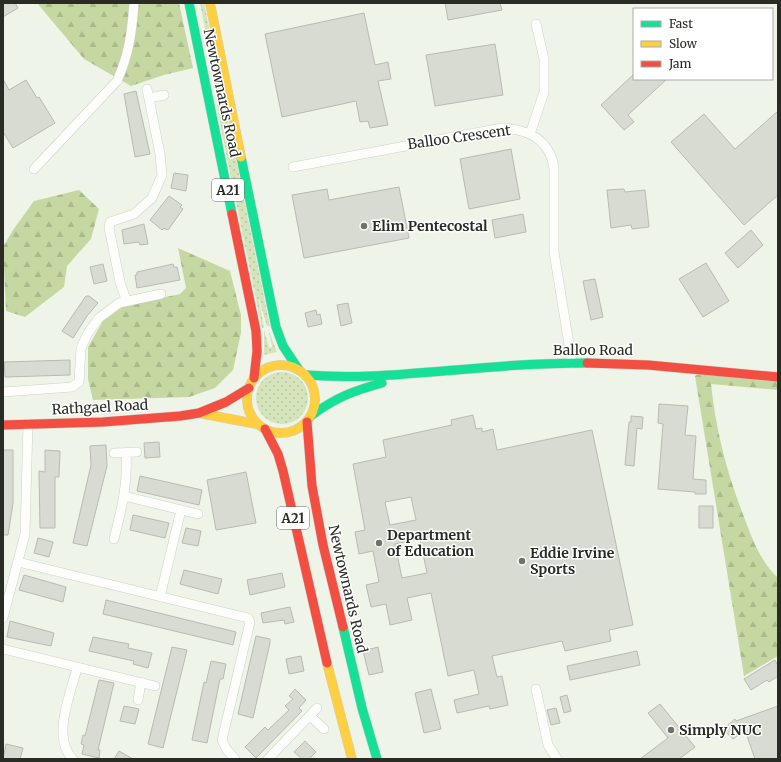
<svg xmlns="http://www.w3.org/2000/svg" width="781" height="762" viewBox="0 0 781 762" font-family="Merriweather,serif">
<defs>
<pattern id="grass-dots" width="8" height="8" patternUnits="userSpaceOnUse"><rect width="8" height="8" fill="#d5e4bb"/><path d="M2 2h.1M6 6h.1" fill="none" stroke="#b7c4a1" stroke-width="1.8" stroke-linecap="round"/></pattern>
<pattern id="forest-firs" width="22" height="20" patternUnits="userSpaceOnUse"><rect width="22" height="20" fill="#c6d8a2"/><path d="M5 1l3.5 6h-7zM16 11l3.5 6h-7z" fill="#aaba8b"/></pattern>
</defs>
<rect width="100%" height="100%" fill="#eff4e8"/>
<path fill="url(#grass-dots)" d="M200,3H204L270,326H267L258,296L264,328H262L219,118L211,59Z
M268,329L277,352L264,355V330L269,347L271,348L272,346Z
M256 398a26 26 0 1 1 52 0a26 26 0 1 1-52 0Z"/>
<path fill="url(#forest-firs)" d="M37,3H179L193,68L164,75L131,86L84,59Z
M79,190L99,209L91,239L67,266L64,287L25,317L6,311L3,247L13,230L34,201Z
M178,248L230,271L241,315V333L233,370L215,388L189,397L93,400L88,379V347L103,321L124,306L180,294L186,288Z
M699,373L778,380V390L711,384C716,431 727,473 744,517C753,540 760,561 778,578V656L744,676L695,376Z"/>
<path fill="#d7dbd2" stroke="#b7bbb2" fill-rule="evenodd" d="M3,3H15L18,8L3,17Z
M445,3H500L502,10L448,20Z
M364,13L375,65L388,62L391,79L378,81L388,125L370,128L368,121L360,122L356,101L282,117L265,34Z
M495,44L503,95L435,106L426,55Z
M634,74V79H667L628,115L634,122L624,130L601,105Z
M3,79L9,90L26,80L37,98L39,97L55,123L13,148L3,132Z
M136,91L150,154L135,157L124,94Z
M778,111V195L744,225L671,142L704,114L735,149Z
M511,149L520,199L469,209L460,159Z
M174,173L188,175L186,191L171,188Z
M399,187L409,238L304,258L292,195L327,189L329,200Z
M624,189L625,192L645,190L649,227L632,229L631,225L611,228L607,190Z
M169,196L182,205L180,207L183,209L168,230L164,228L162,230L150,220Z
M523,214L526,232L495,238L492,220Z
M144,224L148,244L140,245L139,242L124,244L122,230Z
M751,230L763,245L738,268L725,253Z
M706,263L729,301L703,317L679,279Z
M103,264L107,281L94,284L90,267Z
M173,264L174,267H177L180,280L137,288L135,275H137V272Z
M595,279L603,317L591,320L583,281Z
M86,296H89L98,303L87,316L73,338L62,331Z
M348,303L352,323L341,326L337,305Z
M316,310L317,315L320,314L322,324L308,327L305,313Z
M70,360V375L5,377L4,362Z
M659,404L688,406L685,435L696,436L693,479L706,480V494H695V492L658,489L663,424L658,423Z
M473,415L476,429L482,428V432L493,429L497,450L592,430L633,625L609,630L611,641L565,651L562,641L492,656L497,677L502,676L508,705L490,709L489,706L457,713L454,700L479,694L474,670L448,676L431,593L407,598L412,620L390,625L386,604L371,607L366,585L379,582L373,551L359,554L355,532L365,530L353,464L386,457L383,440L452,425L451,420ZM411,497L416,520L390,525L385,502ZM420,539L427,573L402,578L395,544Z
M631,416L643,417L642,429L637,428L634,466L625,465L629,422H631Z
M159,442L160,457L145,458L144,443Z
M106,445L107,466L87,546L73,543L91,465L90,446Z
M3,450H13V503L8,535H3Z
M45,450L60,451L59,477H55V528H40L39,471L45,472Z
M246,472L256,523L216,530L207,480Z
M140,476L202,490L199,505L137,491Z
M699,506H713V528H699Z
M133,515L169,523L165,538L130,530Z
M186,528L201,531L198,546L182,543Z
M38,538L53,542L49,557L34,553Z
M184,570L222,579L218,594L180,584Z
M282,573L285,587L250,595L247,580Z
M24,575L66,587L63,602L19,590Z
M106,600L236,632L233,645L103,614Z
M290,607L294,622L285,624L284,620L263,623L261,613Z
M10,621L54,633L51,646L7,637Z
M256,636L270,639V643L253,718L238,714Z
M93,637L129,644L128,648L152,653L148,668L133,664L134,661L89,651Z
M172,647L187,650L163,748L148,744Z
M378,647L383,672L369,675L363,651Z
M637,651L640,665L570,680L567,666Z
M301,656L304,671L289,674L286,659Z
M775,660L778,666V676L769,682L767,680L751,690L744,679Z
M211,661L226,664L223,679H220L207,743L192,740L204,682L206,683Z
M99,680L114,683L98,750H100L99,758L82,754L84,745L81,744L83,735L85,736Z
M295,689L306,700L299,708L302,711L256,758L245,747L265,727L268,730L289,710L285,706L293,699L289,696Z
M431,689L441,729L424,733L415,693Z
M567,695L571,711L564,713L560,697Z
M660,704L695,747L679,759H640L668,738L648,713Z
M124,706L139,709L135,724L120,721Z
M778,706V759H755L745,730L733,739L723,729L735,719L736,721Z
M556,708L560,723L551,725L547,710Z
M305,741L316,752L309,759H302L294,752Z
M6,744L23,748L20,759H3Z
M119,751L133,759H114Z"/>
<g fill="none" stroke-linecap="round" stroke-linejoin="round">
<g stroke="#cdd1c8" stroke-width="10">
<path id="street" d="M149,98L164,95
M530,134L544,92V59L536,24
M293,167L502,128C528,129 550,140 554,168V252L572,363
M34,169L117,81C129,55 132,31 134,3
M126,300L120,282L109,228L110,222L134,214L152,198L162,175L160,154L147,89
M3,392L72,387L79,382L81,348L88,333L99,318L119,303L161,294
M114,453L137,452
M124,496L198,514
M114,539C122,507 128,485 126,452
M18,562L248,618L250,622L222,740L227,750L235,759
M160,597L181,510
M3,618L25,534L28,424
M3,649L155,686
M536,689L548,745L557,759
M138,700L141,682
M310,716L324,729
M73,759C51,738 71,693 77,668
M268,759L317,708"/>
</g>
<g stroke="#cdd1c8" stroke-width="10">
<path id="fast" d="M189,3L232,214
M241,157L276,327L283,346L299,370
M306,375C357,379 405,374 456,370C499,366 543,363 587,363
M312,415C337,397 353,391 382,383
M343,627L362,708L377,759"/>
</g>
<g stroke="#cdd1c8" stroke-width="10">
<path id="slow" d="M210,3L241,157
M247 399a34 34 0 1 1 68 0a34 34 0 1 1-68 0Z
M199,413L257,424
M327,663L352,759"/>
</g>
<g stroke="#cdd1c8" stroke-width="10">
<path id="jam" d="M232,214L256,331L257,351L254,378
M587,363L648,365L778,377
M307,422L312,486L323,545L343,627
M3,425L103,422L180,416L199,413L226,402L249,388
M265,429L278,454L283,471L327,663"/>
</g>
<use href="#street" stroke="#fdfdfc" stroke-width="9"/>
<use href="#fast" stroke="#16e098" stroke-width="9"/>
<use href="#slow" stroke="#ffcf43" stroke-width="9"/>
<use href="#jam" stroke="#f24e42" stroke-width="9"/>
</g>
<g fill="#6e7269" stroke="#fff" stroke-width="1.5">
<circle cx="364" cy="226" r="4"/>
<circle cx="379" cy="543" r="4"/>
<circle cx="522" cy="561" r="4"/>
<circle cx="671" cy="730" r="4"/>
</g>
<g text-anchor="middle" dominant-baseline="central" stroke-width="3" stroke-linejoin="round" paint-order="stroke">
<g fill="#fff" stroke="#696b66" stroke-width="1">
<rect x="212" y="179" width="32" height="22" rx="3"/>
<rect x="277" y="507" width="32" height="22" rx="3"/>
</g>
<g font-size="13" font-weight="bold" fill="#292c25">
<text x="228" y="190">A21</text>
<text x="293" y="518">A21</text>
</g>
<g font-size="14" fill="#292c25" stroke="#fff">
<text transform="translate(222 93) rotate(78)">Newtownards Road</text>
<text transform="translate(459 137) rotate(-8)">Balloo Crescent</text>
<text x="593" y="350">Balloo Road</text>
<text transform="translate(100 407) rotate(-3)">Rathgael Road</text>
<text transform="translate(348 589) rotate(77)">Newtownards Road</text>
</g>
<g font-size="14" font-weight="bold" fill="#292c25" stroke="#fff" text-anchor="start">
<text x="372" y="226">Elim Pentecostal</text>
<text x="387" y="535">Department<tspan x="387" dy="16">of Education</tspan></text>
<text x="530" y="553">Eddie Irvine<tspan x="530" dy="16">Sports</tspan></text>
<text x="679" y="730">Simply NUC</text>
</g>
</g>
<rect width="781" height="762" fill="none" stroke="#292c25" stroke-width="8"/>
<rect x="633" y="8" width="140" height="72" fill="#ffffff" stroke="#a9aba8"/>
<rect x="641" y="21" width="20" height="6" fill="#16e098" stroke="#a9aba8"/>
<text x="669" y="28" font-size="12" fill="#292c25">Fast</text>
<rect x="641" y="41" width="20" height="6" fill="#ffcf43" stroke="#a9aba8"/>
<text x="669" y="48" font-size="12" fill="#292c25">Slow</text>
<rect x="641" y="61" width="20" height="6" fill="#f24e42" stroke="#a9aba8"/>
<text x="669" y="68" font-size="12" fill="#292c25">Jam</text>
</svg>
